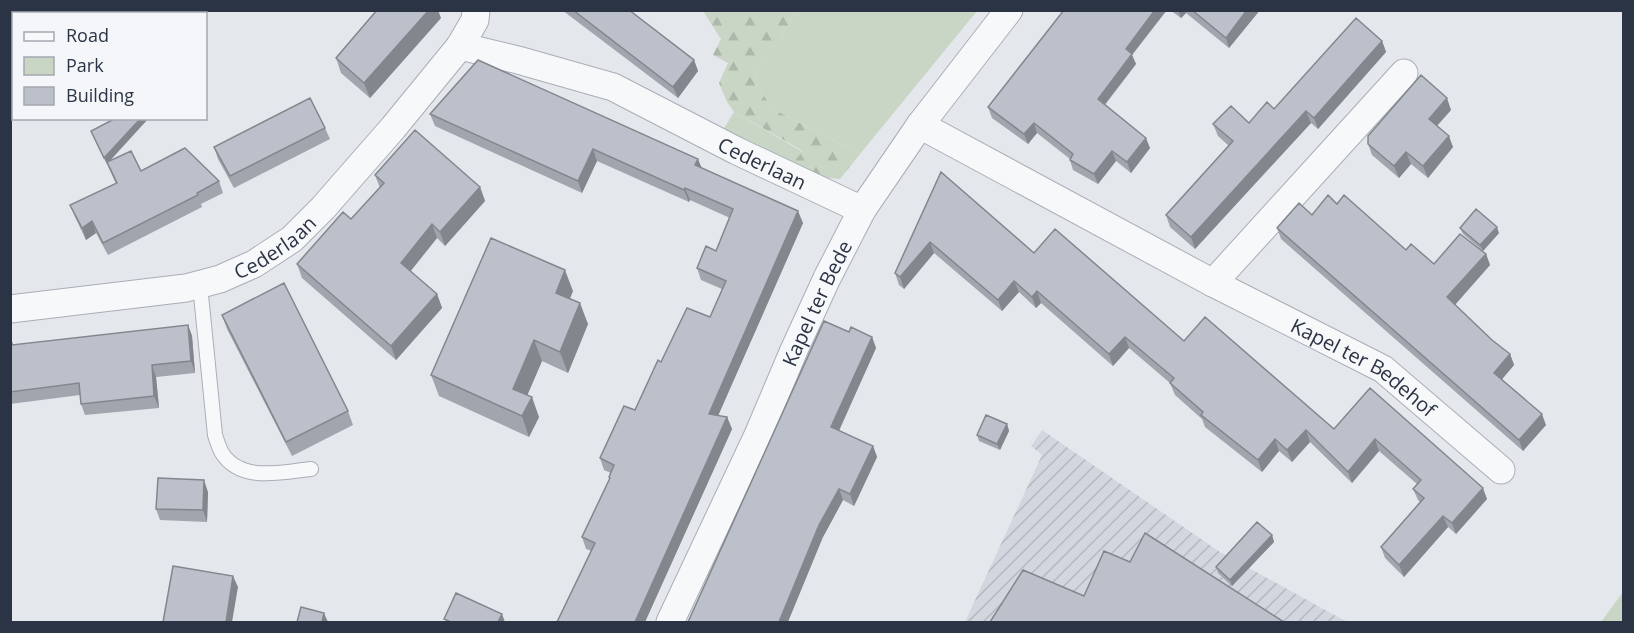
<svg xmlns="http://www.w3.org/2000/svg" width="1634" height="633" viewBox="0 0 1634 633" font-family="'Open Sans',sans-serif">
<defs>
<pattern id="industrial-furrows" width="10" height="10" patternUnits="userSpaceOnUse" patternTransform="scale(1.5)"><rect width="10" height="10" fill="#d2d6de"/><path d="M-1 1l2-2M0 10L10 0M9 11l2-2" fill="none" stroke="#b4b8c0"/></pattern>
<pattern id="forest-firs" width="22" height="20" patternUnits="userSpaceOnUse" patternTransform="scale(1.5)"><rect width="22" height="20" fill="#c9d6c5"/><path d="M5 1l3.5 6h-7zM16 11l3.5 6h-7z" fill="#adb8ab"/></pattern>
</defs>
<rect width="100%" height="100%" fill="#e4e7ec"/>
<path fill="url(#industrial-furrows)" d="M1042,430L1220,552L1347,622H965L1042,455L1031,446Z"/>
<path fill="#c9d6c5" d="M796,11H977L860,154L773,109L754,81L758,65L779,41Z
M734,112L803,152L793,163L723,130Z
M1623,592V622H1601Z"/>
<path fill="url(#forest-firs)" d="M703,11H796L779,41L758,65L754,81L773,109L860,154L840,179L817,177L793,163L803,151L734,112L727,102L719,83L728,63L713,55L721,39Z"/>
<g fill="none" stroke-linecap="round" stroke-linejoin="round">
<g stroke="#a9aeb7" stroke-width="16">
<path id="lane" d="M200,285L215,435C217,441 219,448 222,453C241,483 282,472 311,469"/>
</g>
<g stroke="#a9aeb7" stroke-width="29">
<g id="street">
<path id="s1" d="M460,46L518,60L613,87L737,151L862,210"/>
<path id="s2" d="M920,125L1213,283L1383,369L1501,470"/>
<path d="M1213,283L1404,73"/>
<path id="s3" d="M10,309L186,288L220,279L254,264L292,239L323,208L393,128L460,46L475,20L476,10"/>
<path id="s4" d="M670,622L758,435L794,350L827,278L862,210L920,125L1009,10"/>
</g>
</g>
<use href="#lane" stroke="#f7f8fa" stroke-width="14"/>
<use href="#street" stroke="#f7f8fa" stroke-width="27"/>
</g>
<path fill="#a1a5ae" d="M43,10H119L109,14H44Z
M562,10H629L694,60L698,71L678,98Z
M1170,10H1260L1229,48L1186,13L1181,18Z
M441,18L370,98L341,73L336,58Z
M1143,40L1132,55L1136,64L1105,105L1150,148L1131,173L1116,161L1098,184L1073,170L1070,160V159L1037,133L1028,144L992,118L988,107Z
M1382,41L1386,52L1318,129L1311,123L1195,249L1170,227L1166,215L1229,146L1218,136L1213,124L1249,123L1274,109Z
M1451,110L1437,126L1453,147L1428,178L1411,164L1399,178L1372,155L1368,144Z
M430,114L702,168L803,223L718,416L727,417L732,429L645,622H557L592,551L586,549L582,537L610,480L609,477L611,473L604,470L600,458L635,410L661,362L710,317L722,289L701,280L697,268L716,251L730,218L690,200L689,202L597,161L582,193L435,126Z
M325,128L330,139L234,188L218,159L214,147Z
M91,131L111,160L141,171L219,181L223,193L201,204L202,207L108,255L96,233L86,240L75,217L70,205L116,184L107,164Z
M941,172L1034,253L1334,429L1370,388L1487,499L1456,534L1448,527L1404,577L1385,558L1381,547L1420,502L1418,500L1413,489L1417,484L1379,451L1352,483L1310,442L1292,462L1279,451L1262,472L1205,427L1202,419L1175,395L1170,383L1129,348L1113,366L1041,303L1036,308L1019,292L1002,311L934,253L904,289L899,285L895,273Z
M375,175L480,187L485,201L445,246L437,238L410,271L437,294L442,308L396,360L302,278L297,264L351,219L380,188Z
M1337,204L1406,250L1434,264L1486,254L1490,265L1455,305L1492,340L1510,354L1514,365L1502,379L1546,425L1523,451L1281,239L1277,228L1312,215Z
M1460,228L1499,233L1483,251L1463,234Z
M573,291L570,299L588,324L568,373L542,361L527,395L539,417L529,437L439,396L431,375Z
M222,315L348,411L353,425L292,456L227,329Z
M188,325L192,336L195,373L156,377L159,408L85,415L81,404L80,395L10,404V343L13,345Z
M849,332L872,337L876,348L839,431L873,446L877,457L854,506L843,500L823,537Z
M1007,424L1009,431L1000,450L979,441L977,435Z
M208,492L207,522L160,520L156,509Z
M1272,535L1274,542L1232,586L1218,573L1216,567Z"/>
<path fill="#83868d" d="M429,10H438L441,18L370,98L364,83Z
M1155,10H1167L1132,55L1136,64L1101,109L1098,99L1126,49Z
M1178,10H1185L1186,13L1181,18Z
M1247,10H1260L1229,48L1226,38Z
M1382,41L1386,52L1318,129L1314,118Z
M694,60L698,71L678,98L673,87Z
M1447,98L1451,110L1433,130L1429,119Z
M1306,111L1311,123L1195,249L1191,237Z
M141,118H149L107,164L104,158Z
M1034,123L1037,133L1028,144L1024,134Z
M1449,136L1453,147L1428,178L1423,166Z
M1146,138L1150,148L1131,173L1127,162Z
M593,149L597,161L582,193L578,181Z
M1112,151L1116,161L1098,184L1094,174Z
M1406,152L1411,164L1399,178L1394,166Z
M698,159L703,171L695,165Z
M480,187L485,201L445,246L440,232Z
M685,188L690,200L689,202L684,190Z
M798,211L803,223L713,427L709,414Z
M92,221L96,233L86,240L82,228Z
M432,224L437,238L406,277L401,263Z
M1497,227L1499,233L1483,251L1480,245Z
M930,242L934,253L904,289L900,277Z
M1486,254L1490,265L1452,308L1447,297Z
M565,270L573,291L563,313L556,293Z
M1014,281L1019,292L1002,311L998,300Z
M1037,291L1041,303L1036,308L1032,297Z
M437,294L442,308L396,360L391,346Z
M580,303L588,324L568,373L560,352Z
M188,325L192,336L195,373L191,361Z
M872,337L876,348L835,439L831,427Z
M1125,337L1129,348L1113,366L1109,354Z
M534,340L542,361L521,410L513,389Z
M1510,354L1514,365L1498,384L1494,373Z
M152,365L156,377L159,408L154,396Z
M532,397L539,417L529,437L522,416Z
M1542,414L1546,425L1523,451L1519,440Z
M727,417L732,429L645,622H635Z
M1007,424L1009,431L1000,450L997,444Z
M1306,430L1310,442L1292,462L1287,450Z
M1275,439L1279,451L1262,472L1258,460Z
M1375,439L1379,451L1352,483L1348,472Z
M873,446L877,457L854,506L850,494Z
M204,480L208,492L207,522L203,510Z
M1483,488L1487,499L1456,534L1452,523Z
M839,489L843,500L823,537L788,622H779L819,525Z
M1443,516L1448,527L1404,577L1399,565Z
M1272,535L1274,542L1232,586L1230,580Z
M233,576L238,587L232,622H226Z
M324,613L328,622H322Z
M502,614L505,622H498Z"/>
<path fill="#bbc0ca" stroke="#83868d" stroke-width="1.5" d="M43,10H73L63,14H44Z
M377,10H429L364,83L336,58Z
M573,10H629L694,60L673,87Z
M1064,10H1155L1126,49L1132,54L1098,99L1146,138L1127,162L1112,151L1094,174L1070,160L1073,154L1034,123L1024,134L988,107Z
M1192,10H1247L1226,38Z
M1356,18L1382,41L1314,118L1306,111L1191,237L1166,215L1233,141L1213,124L1231,106L1249,123L1267,102L1274,109Z
M478,60L698,159L695,165L798,211L709,414L727,417L635,622H557L595,543L582,537L610,478L609,477L614,465L600,458L624,406L635,410L658,360L661,362L687,308L710,317L726,281L697,268L706,246L716,251L733,209L685,188L684,190L593,149L578,181L430,114Z
M1421,75L1447,98L1429,119L1449,136L1423,166L1406,152L1394,166L1368,144V136Z
M310,98L325,128L230,176L214,147Z
M116,118H141L104,158L91,131Z
M415,130L480,187L440,232L432,224L401,263L437,294L391,346L297,264L343,212L351,219L384,183L375,175Z
M185,148L219,181L197,193L198,195L103,243L92,221L82,228L70,205L117,183L107,162L131,151L141,171Z
M941,172L1034,253L1055,229L1184,341L1205,317L1334,429L1370,388L1483,488L1452,523L1443,516L1399,565L1381,547L1424,498L1413,489L1421,480L1375,439L1348,472L1306,430L1287,450L1275,439L1258,460L1201,415L1203,412L1170,383L1174,378L1125,337L1109,354L1037,291L1032,297L1014,281L998,300L930,242L900,277L895,273Z
M1328,195L1337,204L1344,195L1406,250L1411,244L1434,264L1460,234L1486,254L1447,297L1492,340L1510,354L1494,373L1542,414L1519,440L1277,228L1299,203L1312,215Z
M1476,209L1497,227L1480,245L1460,228Z
M491,238L565,270L556,293L580,303L560,352L534,340L513,389L532,397L522,416L431,375Z
M284,283L348,411L286,442L222,315Z
M824,321L849,332L851,327L872,337L831,427L873,446L850,494L839,489L819,525L779,622H688Z
M188,325L191,361L152,365L154,396L81,404L79,383L10,392V343H12V345Z
M986,415L1007,424L997,444L977,435Z
M158,478L204,480L203,510L156,509Z
M1257,522L1272,535L1230,580L1216,567Z
M1145,533L1284,622H990L1023,570L1084,596L1104,551L1130,562Z
M173,566L233,576L226,622H163Z
M456,593L502,614L498,622H451L444,619Z
M301,607L324,613L322,622H297Z"/>
<g text-anchor="middle" dominant-baseline="central" stroke-width="6" stroke-linejoin="round" paint-order="stroke">
<g font-size="20" fill="#2b3445" stroke="#f4f6f9">
<text stroke="none"><textPath href="#s1" startOffset="326">Cederlaan</textPath></text>
<text stroke="none"><textPath href="#s3" startOffset="276">Cederlaan</textPath></text>
<text stroke="none"><textPath href="#s4" startOffset="351">Kapel ter Bede</textPath></text>
<text stroke="none"><textPath href="#s2" startOffset="506">Kapel ter Bedehof</textPath></text>
</g>
</g>
<rect width="1634" height="633" fill="none" stroke="#2b3445" stroke-width="24"/>
<rect x="12" y="12" width="195" height="108" fill="#f4f6f9" stroke="#a4a8b1" stroke-width="1.5"/>
<rect x="24" y="32" width="30" height="9" fill="#f7f8fa" stroke="#a4a8b1" stroke-width="1.5"/>
<text x="66" y="42" font-size="18" fill="#2b3445">Road</text>
<rect x="24" y="57" width="30" height="18" fill="#c9d6c5" stroke="#a4a8b1" stroke-width="1.5"/>
<text x="66" y="72" font-size="18" fill="#2b3445">Park</text>
<rect x="24" y="87" width="30" height="18" fill="#bbc0ca" stroke="#a4a8b1" stroke-width="1.5"/>
<text x="66" y="102" font-size="18" fill="#2b3445">Building</text>
</svg>
